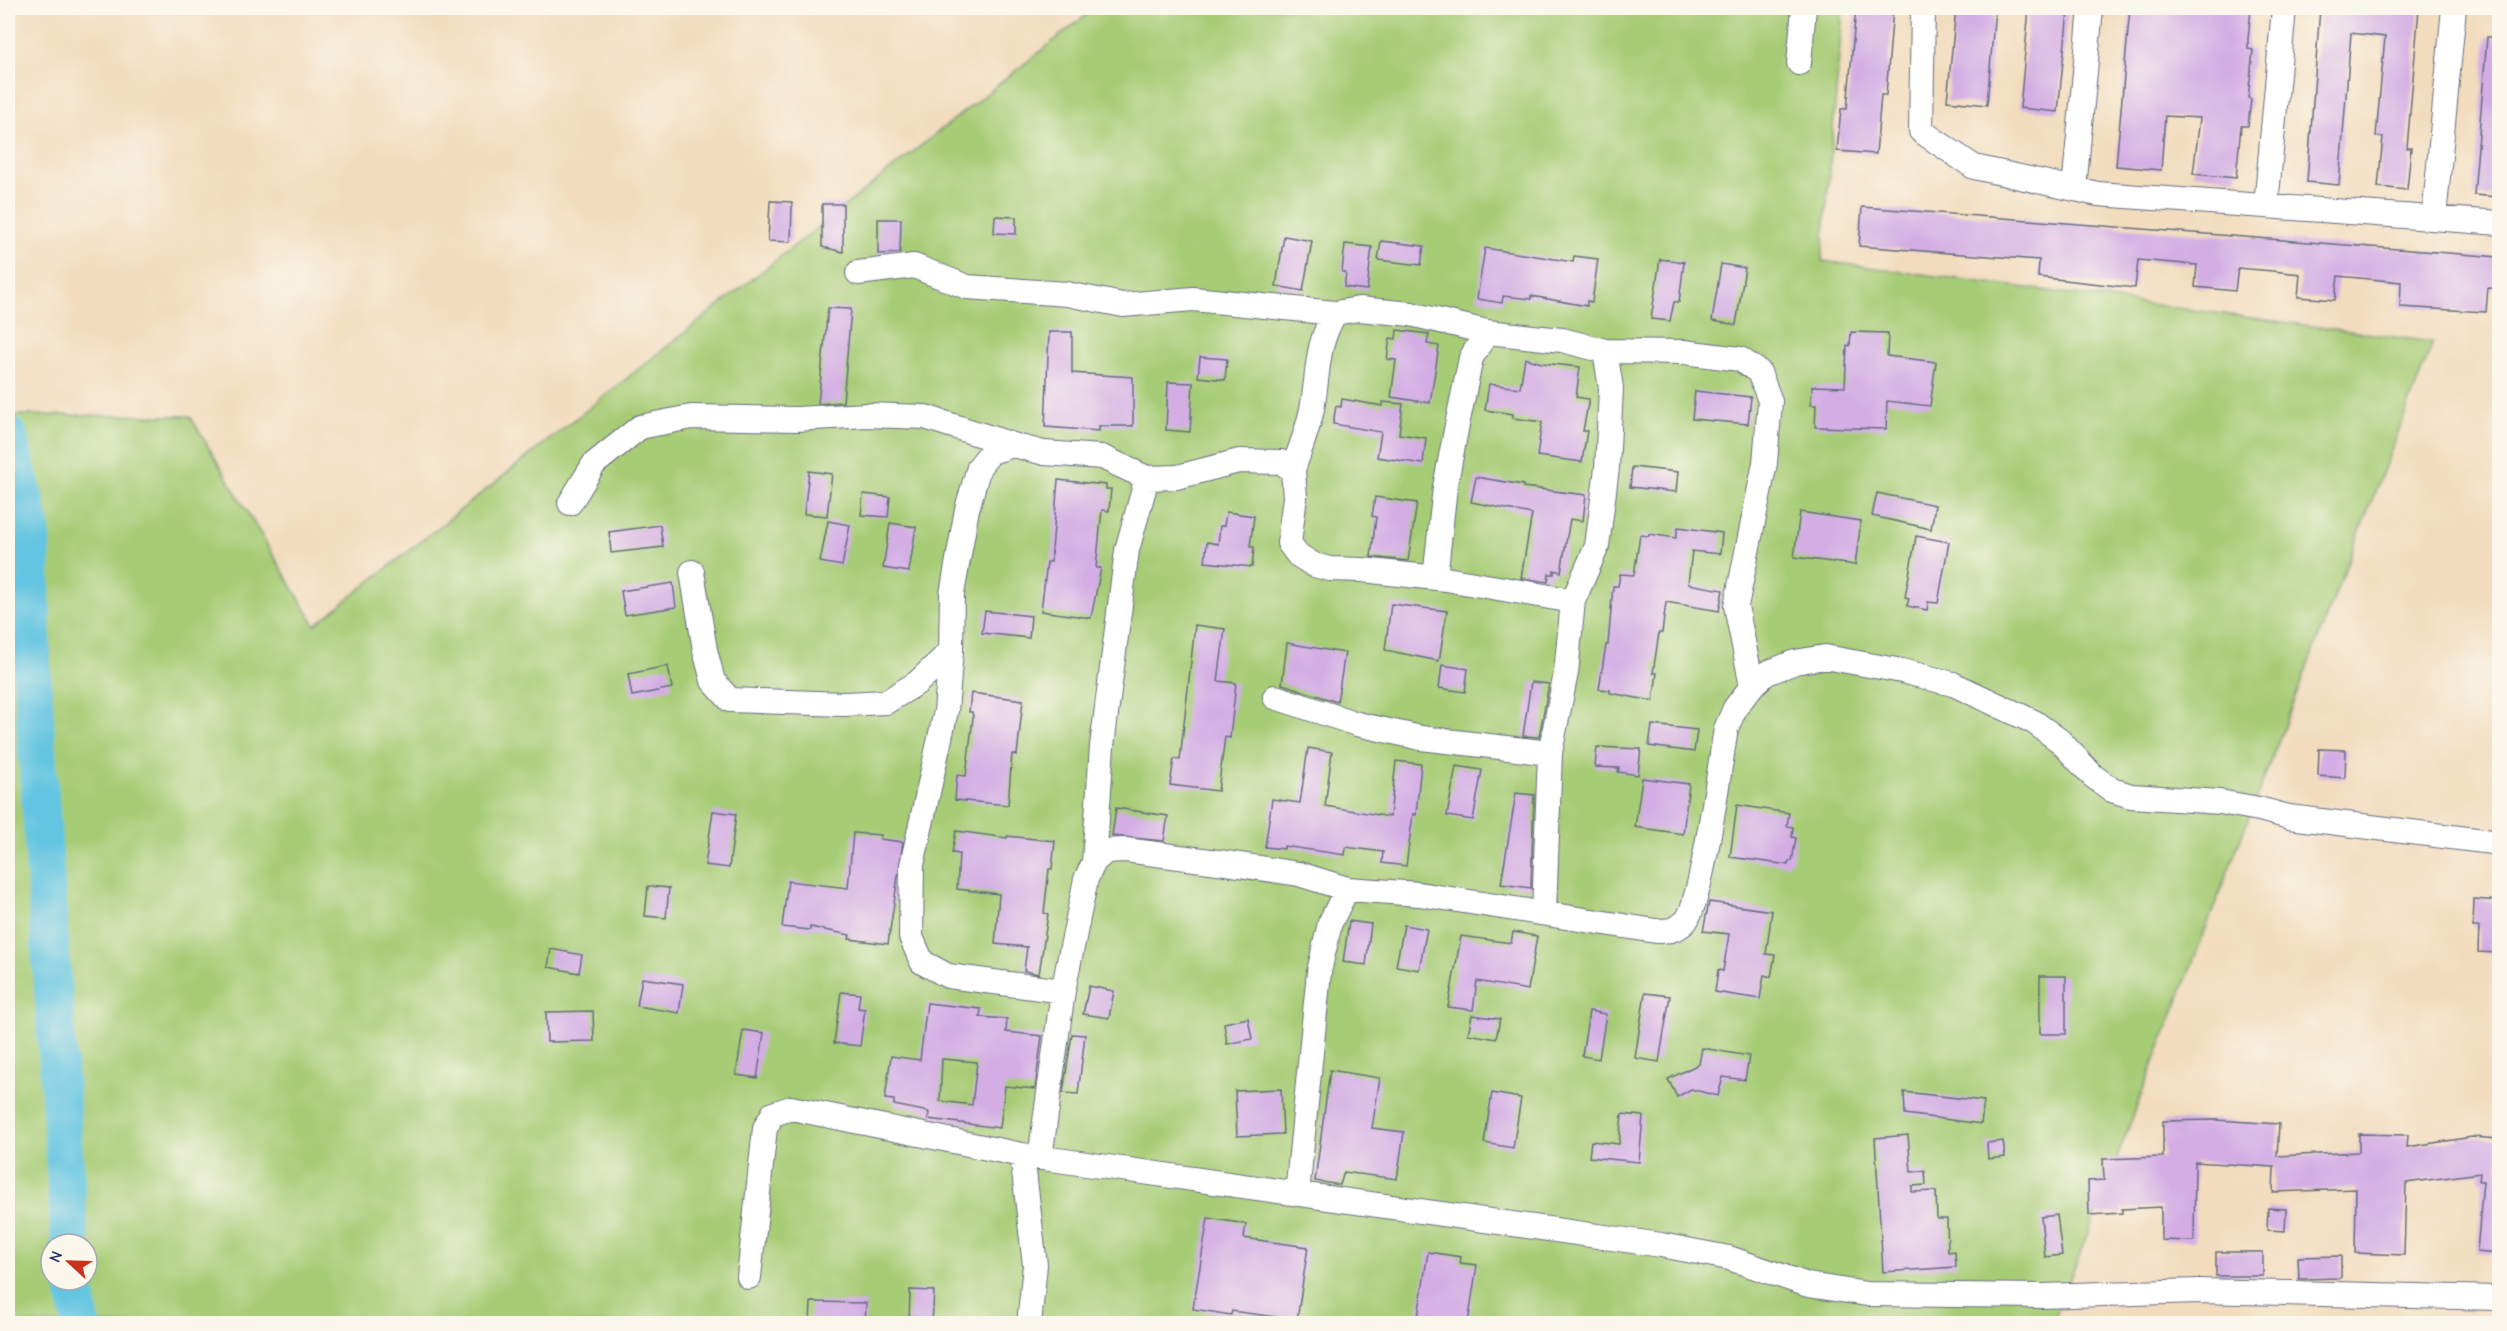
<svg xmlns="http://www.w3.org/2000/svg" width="2507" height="1331" viewBox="0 0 2507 1331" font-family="'Comic Neue',sans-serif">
<rect width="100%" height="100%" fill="#fbf7ec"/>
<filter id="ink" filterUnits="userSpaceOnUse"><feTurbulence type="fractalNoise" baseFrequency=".0167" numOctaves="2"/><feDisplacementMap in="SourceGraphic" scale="12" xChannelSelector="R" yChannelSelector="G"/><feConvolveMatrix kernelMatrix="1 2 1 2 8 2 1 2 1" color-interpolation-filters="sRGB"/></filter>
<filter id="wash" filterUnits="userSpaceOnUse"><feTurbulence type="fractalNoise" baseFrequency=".008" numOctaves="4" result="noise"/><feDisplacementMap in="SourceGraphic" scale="24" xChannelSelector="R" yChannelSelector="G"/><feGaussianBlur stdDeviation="1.35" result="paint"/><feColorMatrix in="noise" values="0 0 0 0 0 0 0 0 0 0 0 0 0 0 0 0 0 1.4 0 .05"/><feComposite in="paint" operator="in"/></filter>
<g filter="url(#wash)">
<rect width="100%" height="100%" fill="#f2dcbd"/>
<path fill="#a7cc76" stroke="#617e6a" stroke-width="1.5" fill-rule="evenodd" d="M1095,8H1843L1822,261L2433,342L2053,1323L8,1324V415L190,416L315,625ZM51,1244H87V1280H51Z"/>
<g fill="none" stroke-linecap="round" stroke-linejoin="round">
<path stroke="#63c5e1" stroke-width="38" d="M8,435L31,526L32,676L70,1244
M73,1280L81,1324"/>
</g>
<g id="blocks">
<path fill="#d3ade4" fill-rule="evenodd" d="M1856,8H1893L1886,95H1881L1876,154L1837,151L1841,109H1847Z
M1956,8H1995L1987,105L1947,101Z
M2029,8L2068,11L2058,112L2020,108Z
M2130,8H2251L2248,39V49L2253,50L2248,98L2251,99L2248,126H2241L2236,178L2193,174L2200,118L2165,116L2161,170L2116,166Z
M2320,8H2419L2407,148H2411L2407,190L2378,187L2383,137L2376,136L2385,37L2351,33L2339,185L2307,182Z
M2487,37H2499V197L2474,195Z
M770,201L792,202L791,242L768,241Z
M822,204H843V252L822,247Z
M1862,207L2499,257V289L2488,288L2486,312L2400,307L2401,282L2338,276L2335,300L2298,297L2300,274L2273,271L2238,268L2235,291L2195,287L2197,265L2138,260L2135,288L2038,277L2039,260L1859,246Z
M995,216L1016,217V234L994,233Z
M878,219H901L900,253L878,254Z
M1284,236L1312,241L1303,291L1276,286Z
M1381,241L1424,246L1421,265L1378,260Z
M1345,244L1372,247L1367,290L1344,287L1346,273L1342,272Z
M1485,248L1573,262L1574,256L1598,259L1592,302L1587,301V306L1531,296V299L1503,296L1502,303L1477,299Z
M1660,259L1684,262L1679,302H1674L1670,321L1651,319Z
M1721,264L1745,268L1736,325L1712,321Z
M828,308L851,309L843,402L818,404Z
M1397,330L1429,334L1427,344L1439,346L1430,403L1391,397L1396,360L1387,359L1390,338L1396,339Z
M1049,332H1072V373L1133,377V426H1099V431L1045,427Z
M1851,332L1888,333L1887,356L1936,362L1930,406L1887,401L1886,429L1815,427L1816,405H1811L1812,386L1845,387L1847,346H1850Z
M1200,357L1227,359L1225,380L1198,377Z
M1525,358L1542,363L1580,367L1576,397L1589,399L1583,431H1587L1582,462L1537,456L1542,422L1513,418V414L1485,410L1489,384L1520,388Z
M1168,382L1193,383L1190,432L1166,430Z
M1695,391L1751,397L1748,424L1692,419Z
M1342,399L1383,406V402L1403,404L1399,434L1426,438L1423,464L1377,457L1381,432L1333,424L1336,406L1341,407Z
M1632,467L1678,472L1676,492L1630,487Z
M809,471L832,474L827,516L804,514Z
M1476,477L1523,485V487L1586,495L1583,521L1570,519L1561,572L1554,570V574H1549L1548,582L1521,578L1532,514L1471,502Z
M1058,480L1106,485V489H1111L1109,511L1102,510L1096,568H1101L1091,618L1041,611L1047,562H1051Z
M1877,493L1935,505L1931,529L1872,516Z
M863,494L890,497L888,517L861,515Z
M1375,497L1417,503L1408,561L1371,557L1376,517L1372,516Z
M1226,512L1254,516L1250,547H1254L1252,567L1205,562L1207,542L1218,544L1220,526H1224Z
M1800,512L1861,521L1855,565L1794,557Z
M828,521L850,525L842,566L820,562Z
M890,523L916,527L909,572L883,568Z
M660,525L663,547L611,553L609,532Z
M1678,527L1722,533L1720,554L1692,551L1688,584L1723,590L1719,611L1666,602L1662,633H1659L1653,673H1657L1653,701L1610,693V690L1599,689L1606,645H1608L1613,586H1618L1620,574L1634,575L1640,535L1649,536V534L1676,538Z
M1916,536L1949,542L1938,603L1928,602L1927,610L1907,606L1909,598L1905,597Z
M673,583L676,607L625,615L621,591Z
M1391,604L1447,611L1439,661L1385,650Z
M985,611L1031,616L1029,638L982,633Z
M1195,625L1225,629L1218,681L1236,683L1230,738L1225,737L1218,791L1170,785L1174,759L1180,760Z
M1287,643L1345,653L1337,702L1282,684Z
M1442,665L1468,669L1465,692L1439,688Z
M668,666L672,688L632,696L628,674Z
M1531,682L1549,684L1539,737L1523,736Z
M971,693L1023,700L1017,755L1012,754L1008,805L955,800L957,775L966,776L973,717L972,712H969Z
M1652,725L1697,730L1694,752L1649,746Z
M1597,747L1641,749L1638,775L1618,772L1619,768L1595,767Z
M1308,748L1332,752L1325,806L1390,817L1396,761L1421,764L1416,815L1413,814L1406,866L1382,863L1383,852L1346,847L1345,855L1284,846V849L1265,847L1272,799L1300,803Z
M2319,749L2346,750L2345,778L2318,776Z
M1456,766L1482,770L1473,820L1447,816Z
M1642,778L1689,784L1683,834L1635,827Z
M1516,793L1534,795L1531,888L1501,884Z
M1737,805L1789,813L1787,826L1793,827L1792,837L1796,838L1792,861H1789L1788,865L1730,857Z
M1116,808L1168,816L1164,841L1112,836Z
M713,811L736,814L729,868L705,865Z
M956,831L1007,838V836L1055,841L1052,869H1049L1044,913L1048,914L1039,974L1024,971L1027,947L995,944L999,894L957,889L959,854L952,853Z
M853,833L881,835L880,839L903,842L888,944L849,939L850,935L810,927V930L782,927L788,881L848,888Z
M648,886L669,888L666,918L645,916Z
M2474,899L2499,901V953L2478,952L2479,927H2473Z
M1709,902L1772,911L1766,954L1775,955L1771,977L1764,975L1760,999L1715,992L1718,970L1723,971L1729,934L1703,931Z
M1349,921L1371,924L1366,965L1343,962Z
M1404,925L1427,929L1419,970L1396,966Z
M1513,932L1537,936L1528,990L1477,981L1473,1010L1448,1007L1461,936L1511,943Z
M551,949L582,955L579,973L548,967Z
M2040,976H2066V1034H2040Z
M642,978L683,984L679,1013L637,1006Z
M1089,986L1114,991L1109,1018L1083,1014Z
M841,992L860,994L858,1008L865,1009L860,1046L834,1043Z
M1645,993L1670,996L1659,1062L1635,1058Z
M927,1003L981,1009L980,1017L1007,1019L1006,1032L1042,1036L1035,1089L1005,1086L1000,1128L928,1119L929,1112L894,1105V1100L885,1099L891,1056L920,1060ZM942,1059L977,1062L972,1105L940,1101Z
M593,1011L594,1041L547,1042L546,1012Z
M1589,1011L1606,1014L1599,1059L1582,1056Z
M1472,1015L1500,1019L1496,1039L1468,1034Z
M1248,1018L1252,1039L1227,1044L1224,1023Z
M743,1030L764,1033L757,1078L736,1075Z
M1072,1034L1085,1035L1078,1094L1063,1093Z
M1702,1048L1749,1056L1745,1080L1723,1077L1718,1096L1691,1089L1677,1097L1668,1079L1699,1064Z
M1330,1070L1380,1078L1372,1128L1404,1132L1397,1179L1344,1172L1340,1185L1315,1181Z
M1281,1089L1283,1134L1237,1136L1235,1091Z
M1904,1092L1984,1101L1981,1124L1905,1114Z
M1492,1093L1521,1098L1513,1148L1484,1143Z
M1622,1114L1643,1116L1639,1162L1589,1157L1591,1141L1619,1144Z
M2216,1120L2279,1124L2277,1156L2359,1152V1134L2408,1135L2407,1147L2472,1137L2499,1139V1254L2477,1252L2483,1181H2479L2480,1173L2406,1183L2404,1255L2355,1253L2356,1189L2273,1192L2274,1167L2195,1162L2194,1241L2161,1240V1207L2122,1209V1213L2089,1215L2088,1181L2104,1180L2103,1159L2163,1157V1121Z
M1908,1135L1911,1172L1925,1171L1926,1185L1912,1186V1192L1936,1191L1937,1219H1947L1948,1252L1955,1251L1956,1267L1883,1272L1875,1138Z
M2003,1141L2005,1157L1988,1159L1987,1143Z
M2268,1208L2286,1209L2285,1231L2267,1230Z
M2057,1215L2062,1255L2045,1257L2041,1217Z
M1208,1218L1246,1224L1244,1238L1308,1247L1297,1320L1232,1311L1231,1315L1193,1309Z
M1428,1252L1461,1257L1460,1263L1477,1265L1468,1323H1417Z
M2216,1252H2263V1276H2216Z
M2341,1256V1278L2299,1279L2298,1257Z
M910,1290L934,1291L932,1323H909Z
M811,1302L866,1303L865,1323H810Z"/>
</g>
</g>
<g filter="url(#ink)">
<use href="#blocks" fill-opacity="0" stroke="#666c7f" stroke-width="1.5"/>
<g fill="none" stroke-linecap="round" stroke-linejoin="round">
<g stroke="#666c7f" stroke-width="26">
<path id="minor" d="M1923,8L1921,131L1974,167L2098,194L2500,223
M1799,63L1804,8
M2074,189L2091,8
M2266,206L2284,8
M2434,218L2454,8
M858,273L914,266L967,287L1067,294L1123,305L1193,299L1335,313
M1293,470C1300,448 1310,425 1313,403C1319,368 1316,345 1335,313L1359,309L1411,314L1487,332L1562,340L1605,351L1684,352L1740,359L1759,372L1770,401L1765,463L1736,606L1752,686
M570,503L594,464L640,427L691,417L797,419L867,415L925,417L1013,445
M692,572L705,650L713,681L730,700L844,704L886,702L917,683L951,651
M1435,578L1445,487L1457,425L1471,358L1487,332
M1275,697L1357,724L1421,738L1550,753
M1094,862L1102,746L1127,550L1147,478
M1544,913L1550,753L1566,673L1573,601L1597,546L1607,468L1611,388L1605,351
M1063,991L948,976L922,962L911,937L912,865L946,711L951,651L952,594L967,509L979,467L991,452L1013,445L1044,453L1102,457L1147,478L1177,477L1239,461L1281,462L1293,470L1295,497L1289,543L1298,555L1314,565L1330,569L1362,570L1446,579L1573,601
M1040,1158L1063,991L1086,879L1094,862L1106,851L1125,850L1226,863L1299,874L1347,889L1419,894L1656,931C1668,931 1675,931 1685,922C1702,904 1720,762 1726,729L1735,708L1752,686L1767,673L1795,662L1825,657L1902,671L1953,684L2034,722L2060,741L2093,776L2112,790L2131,796L2220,802L2259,809L2289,817L2500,843
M1297,1194L1319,972L1330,923L1347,889
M749,1277L765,1128L773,1114L791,1108L1022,1155
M1029,1324L1035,1265L1022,1155L1661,1245L1729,1258L1808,1285L1867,1294L2041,1296L2198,1291L2500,1298"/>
</g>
<use href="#minor" stroke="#fff" stroke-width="24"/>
</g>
</g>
<rect width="2507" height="1331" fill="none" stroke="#fbf7ec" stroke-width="30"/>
<g transform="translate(69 1262) rotate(292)"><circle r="28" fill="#fbf7ec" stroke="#a1a7b3" stroke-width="1.5"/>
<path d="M0-4.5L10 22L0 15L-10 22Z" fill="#c8321e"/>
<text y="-9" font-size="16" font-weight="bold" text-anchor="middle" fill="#1b2f5e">N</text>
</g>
</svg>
